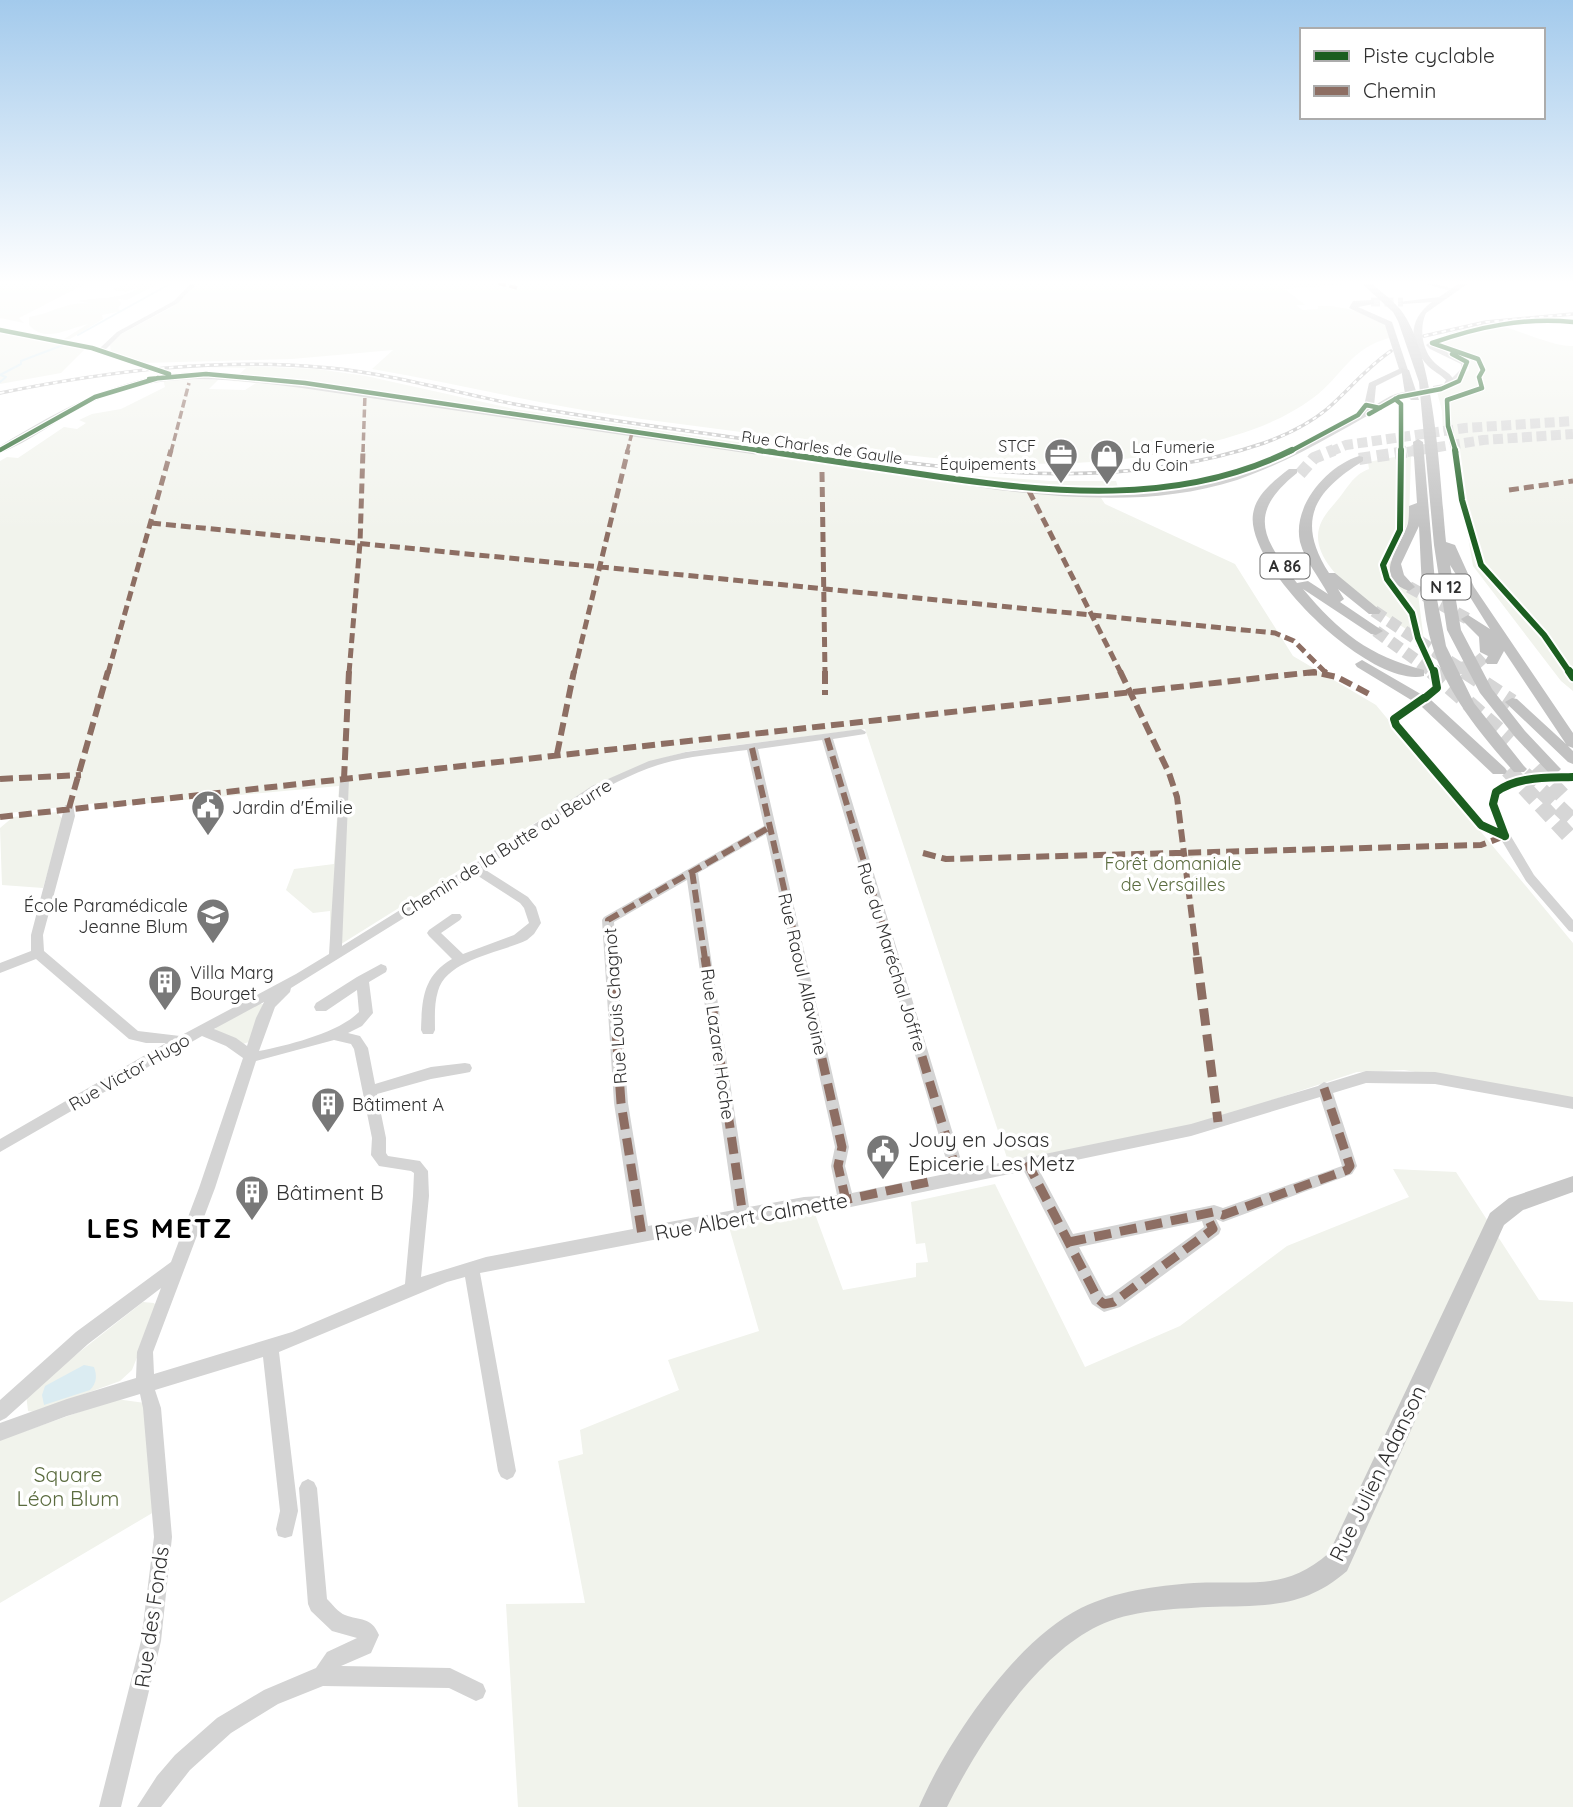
<svg xmlns="http://www.w3.org/2000/svg" width="1573" height="1807" viewBox="0 0 1573 1807" font-family="Quicksand,sans-serif">
<rect width="100%" height="100%" fill="#fff"/>
<path fill="#f1f3ec" d="M0,280H93L19,318L24,323L0,318Z
M131,280H166L127,300L118,299L121,303L118,309L122,311L102,315L103,319L70,339H64L88,324C69,328 45,344 29,325V317C51,314 68,300 93,304L78,301C105,296 117,301 143,286L126,292L112,290Z
M200,280H1346L1350,284L1285,289L1305,305H1296L1302,310L1318,309V306C1338,304 1388,316 1392,337C1348,349 1344,375 1313,398C1278,424 1237,436 1196,446C1059,480 918,458 782,438C710,427 637,420 566,407C501,395 437,380 372,369L393,350L292,359L140,363L111,351L110,345L116,337L172,307Z
M1501,326C1521,331 1555,347 1573,346V691L1561,681L1473,566L1460,490L1458,454L1443,431L1442,411L1436,388L1451,386L1469,370V361L1434,346L1469,333Z
M0,332L85,349L61,373L0,384Z
M248,366L317,369L366,376L514,409L952,474L1050,481H1116L1119,490L1101,498L1105,504L1235,564L1293,656L1376,705L1573,943V1099L1404,1070L1357,1072L1206,1122L1009,1164L865,729L689,751L656,760L594,786L330,951V911L313,913L286,890L294,869L334,864L339,786L106,807V802L0,814V461L7,457L18,458L64,427L77,429L86,423L79,420L92,414L121,409L165,387L163,379L218,380L209,389L245,390L256,383L232,381L246,368L206,367Z
M1411,454L1409,521L1391,556V571L1409,590L1418,594L1424,641C1394,620 1317,577 1318,536C1318,523 1327,512 1335,503C1347,490 1352,475 1369,469L1368,462Z
M57,812L63,820L43,888L2,885L0,828L13,817Z
M256,1004H263L249,1042L243,1044L215,1030L217,1025Z
M1393,1169L1456,1172L1539,1300L1573,1302V1807H518L506,1604L585,1603L558,1461L583,1454L580,1430L679,1390L668,1360L759,1331L729,1227L815,1214L843,1290L916,1277V1263L928,1262L925,1243L916,1244L911,1202L995,1184L1085,1367L1180,1326L1287,1246L1409,1197Z
M143,1302L154,1303L157,1307L132,1370L120,1381L35,1412L28,1411L26,1394Z
M116,1399L145,1403L154,1512L0,1603V1440Z"/>
<path fill="#dbecf2" d="M84,1365L94,1367C97,1375 97,1383 90,1390L44,1405L42,1395L45,1386Z"/>
<g fill="none" stroke-linecap="round" stroke-linejoin="round">
<path stroke="#dbecf2" stroke-width="2" d="M78,335L177,280
M0,375L21,364V361L63,345
M0,375L6,377L0,382"/>
<path stroke="#d6d6d6" stroke-width="9" stroke-dasharray="9 4.5" stroke-linecap="butt" d="M1371,302H1403"/>
<path stroke="#d6d6d6" stroke-width="10" stroke-dasharray="10 4.5" stroke-linecap="butt" d="M1330,452L1346,445L1465,428L1573,421
M1407,452L1483,440L1573,434"/>
<path stroke="#d6d6d6" stroke-width="12" stroke-dasharray="12 6" stroke-linecap="butt" d="M1359,459L1418,450
M1300,474L1314,458L1334,450
M1409,587L1468,619
M1374,611L1467,673
M1376,631L1434,673
M1457,669L1476,664L1485,656"/>
<path stroke="#d6d6d6" stroke-width="16" stroke-dasharray="16 8" stroke-linecap="butt" d="M1432,671L1510,740
M1465,671L1512,702
M1536,767L1562,795
M1508,770L1573,840
M1524,774L1573,821"/>
<path fill="#d4d4d4" fill-rule="evenodd" d="M194,280H200L178,303L121,334L105,350L172,374L171,378H167L166,376L90,350L0,332V328L100,348L117,332L174,301Z
M1410,280H1421L1458,290L1455,292Z
M1537,318L1573,320V324C1526,319 1477,326 1433,345L1468,363L1466,371L1450,385L1447,383L1461,369V364L1430,349L1426,345C1445,329 1511,320 1537,318Z
M861,729L866,732L865,734L833,739L964,1170L1021,1159L1027,1156L1030,1157L1191,1124L1318,1086L1324,1082L1327,1083L1366,1071L1435,1072L1573,1097V1109L1435,1084L1366,1083L1333,1093L1357,1166L1352,1174L1223,1222L1216,1219L1221,1229L1219,1234L1120,1307L1104,1312L1092,1304L1024,1171L846,1208L804,1211L480,1273L516,1471L513,1477L507,1480L501,1477L498,1471L465,1277L447,1282L279,1352L298,1511L292,1536L285,1538L278,1536L276,1529L280,1511L263,1357L155,1390L161,1408L172,1537L161,1641L121,1807H99L141,1641L154,1537L143,1408L140,1394L67,1416L0,1441V1423L67,1399L136,1378L137,1352L161,1288L88,1344L6,1418L0,1421V1400L76,1332L171,1262L199,1188L243,1058L226,1046L202,1036L0,1152V1139L166,1043H146L129,1039L36,959L0,973V963L31,951V935L65,805H73L75,816L43,935L44,951L138,1031L180,1036L296,974L329,954L340,777L344,776L349,779L342,946L471,866L592,786L649,761L686,752ZM822,740L950,1173L852,1193L845,1166L849,1147L758,749ZM747,750L764,826L604,917L602,920L614,1103L633,1229L486,1257L421,1277L429,1196L428,1171L420,1161L388,1156L386,1153V1138L377,1094L431,1079L465,1073L470,1072L472,1068L470,1064L465,1063L431,1067L375,1084L368,1048L360,1036L348,1033L362,1026L373,1013L369,982L386,972L387,969L386,966L381,964L357,977L316,1003L314,1007L316,1011H326L357,990L359,1012C338,1033 289,1045 259,1051L275,1007L290,992L291,988L475,874L520,903L524,908L529,923L514,935L463,954L441,933L460,920L462,917L460,914H452L429,930L427,933L429,936L452,959C423,976 422,999 421,1030L423,1034H433L435,1030C435,1017 434,1004 438,991C447,959 500,953 527,940L534,934L541,923L536,907L528,897L484,869C539,832 594,786 658,765C686,756 717,754 747,750ZM766,834L835,1147L831,1166L837,1195L804,1197L749,1207L698,873ZM687,880L734,1210L648,1226L628,1103L614,922ZM264,1002L256,1018L247,1046L236,1038L214,1029ZM334,1040L351,1044L354,1049L372,1138L371,1155L379,1166L411,1171L414,1173L413,1196L405,1284L292,1332L154,1374L153,1352L215,1188L256,1061ZM1320,1097L1342,1166L1223,1208L1214,1205L1073,1234L1038,1168L1191,1136ZM1202,1221L1204,1227L1110,1295L1106,1296L1104,1294L1079,1247Z
M1505,832L1509,833L1534,875L1573,920V932L1569,931L1526,881L1499,836Z
M308,1479L314,1482L317,1488L327,1599C332,1604 339,1613 345,1615C360,1621 371,1616 379,1635L371,1653L341,1666L450,1668L483,1684L486,1691L483,1698L476,1701L449,1688L323,1686L278,1704L231,1733L190,1770L161,1807H137L157,1776L175,1755L217,1718L264,1690L316,1668L327,1652L357,1638L332,1631L311,1611L308,1604L299,1488L302,1482Z"/>
<path fill="#c8c8c8" fill-rule="evenodd" d="M1464,280H1473L1426,313C1419,328 1422,349 1433,361C1440,369 1449,371 1454,380L1450,388L1433,390V386L1444,384L1446,380C1440,374 1433,371 1428,366C1407,344 1409,318 1432,302L1403,304L1399,302L1439,297Z
M1374,300V304L1358,307L1392,322L1408,370L1376,386L1374,406C1385,399 1396,391 1409,392V396L1394,401C1343,429 1292,461 1237,480C1160,505 1077,499 998,490L302,388C224,379 164,369 90,403C61,417 28,443 0,453V446C61,409 126,372 200,372C234,372 268,378 302,382L998,484C1074,493 1152,498 1226,476C1271,463 1316,438 1357,415L1364,406L1369,383L1399,369L1385,325L1349,308L1353,301Z
M1573,1176V1192L1523,1210L1504,1225L1347,1571C1302,1610 1263,1605 1208,1607C1173,1609 1130,1610 1098,1626C1034,1657 978,1745 947,1807H919C947,1741 1016,1640 1081,1608C1116,1591 1155,1586 1194,1583C1248,1580 1285,1592 1329,1553L1490,1213L1509,1198Z"/>
<path fill="#c2c2c2" fill-rule="evenodd" d="M1358,280H1367C1378,289 1390,298 1399,308C1436,351 1440,484 1446,542L1455,545L1474,587L1573,733V748L1568,746L1573,751V764L1568,762L1505,702L1512,698L1517,699L1566,744L1504,651L1497,664H1487L1485,661L1488,656L1480,652L1479,637L1461,619L1468,615L1490,629L1450,565L1461,630L1492,689L1525,731L1558,766L1561,769L1558,772H1548L1515,737L1480,693L1447,630L1434,545L1419,382L1398,321L1393,312Z
M1401,368L1409,370L1419,400H1411L1405,394Z
M1418,439L1423,442L1436,594L1446,646L1474,703L1524,766L1527,769L1524,772H1514C1478,731 1442,688 1429,634C1421,599 1421,562 1419,526L1401,564L1404,575L1415,587L1409,591C1370,577 1402,546 1408,523C1409,518 1409,511 1409,506L1417,503L1413,442Z
M1359,456L1363,457V461C1315,491 1295,520 1329,573H1335L1381,611L1379,614H1369L1338,589L1344,599L1340,602L1383,631L1376,635L1371,634L1303,589C1339,632 1369,656 1424,670V676C1370,689 1245,566 1253,514C1256,494 1275,480 1289,469H1297V473C1246,514 1263,538 1297,583L1308,581L1328,594C1319,577 1305,561 1300,542C1292,506 1327,466 1359,456Z
M1362,660L1431,700L1505,768L1507,771L1505,774H1493L1421,706L1357,667L1355,664Z"/>
<g stroke="#bcbcbc" stroke-width="3.5">
<path id="rail" d="M1424,336L1486,322L1573,314
M0,393C108,371 219,357 330,368C392,374 453,392 514,404C599,420 685,430 771,443C934,467 1103,498 1264,443C1286,435 1309,424 1327,409C1349,390 1367,367 1391,351"/>
</g>
<use href="#rail" stroke="#fff" stroke-width="2" stroke-dasharray="4.5" stroke-linecap="butt"/>
<path stroke="#8d6e63" stroke-width="3.5" stroke-dasharray="8 3.5" stroke-linecap="butt" d="M487,280L517,288
M1281,280H1308
M171,452L189,383
M363,452L365,394
M627,452L632,433"/>
<path stroke="#8d6e63" stroke-width="5" stroke-dasharray="10 5" stroke-linecap="butt" d="M822,472L825,673
M1509,490L1573,481
M1029,491L1121,673
M151,523L1275,633L1294,641L1326,673
M108,673L171,450
M349,673L360,543L363,450
M574,673L628,450
M1308,673H1317"/>
<path stroke="#8d6e63" stroke-width="6" stroke-dasharray="13 6" stroke-linecap="butt" d="M825,671V695
M1120,671L1169,773L1177,797L1197,959
M1324,671L1326,673
M827,738L893,959
M752,748L800,959
M557,754L574,671
M0,779L81,775
M344,779L349,671
M69,808L108,671
M0,817L1314,672L1337,677L1373,696
M923,853L946,859L1481,845L1505,836L1504,834
M692,871L705,959
M611,959L608,920L770,827"/>
<path stroke="#8d6e63" stroke-width="9" stroke-dasharray="17 9" stroke-linecap="butt" d="M611,957L621,1103L642,1235
M705,957L743,1216
M799,957L842,1147L838,1166L846,1201
M892,957L958,1176
M1197,957L1218,1122
M1027,1162L1098,1299L1104,1304L1114,1302L1213,1229L1206,1214
M835,1202L933,1181
M1069,1242L1214,1212L1223,1215L1347,1170L1350,1166L1324,1088"/>
<g stroke="#fff" stroke-width="7">
<path id="cycleway-far2" d="M0,330L92,348L169,374
M1432,343L1478,359L1483,370L1479,377L1482,388L1447,400L1448,426L1456,452
M1432,343C1478,327 1524,317 1573,322
M149,379L206,374L305,383L770,452
M1395,399L1401,404V452
M1369,414L1399,397L1441,389L1459,381L1467,362L1452,354
M0,450L95,397L158,378
M1289,452L1358,415L1366,405L1380,408"/>
</g>
<g stroke="#fff" stroke-width="10">
<path id="cycleway-far1" d="M758,450C814,458 871,467 927,475C1050,493 1177,507 1292,450
M1401,450L1400,530L1383,565L1387,579L1412,613L1418,638L1434,673
M1455,450L1462,500L1481,565L1544,635L1570,673"/>
</g>
<g stroke="#fff" stroke-width="12">
<path id="cycleway" d="M1569,671L1573,677
M1424,698L1394,719L1396,725L1481,825L1505,836
M1425,698L1437,688L1434,671
M1505,836L1493,804L1496,792C1518,776 1547,778 1573,777"/>
</g>
<use href="#cycleway-far2" stroke="#1b5e20" stroke-width="4.5"/>
<use href="#cycleway-far1" stroke="#1b5e20" stroke-width="6"/>
<use href="#cycleway" stroke="#1b5e20" stroke-width="8"/>
</g>
<linearGradient id="sky" x2="0" y2="1"><stop stop-color="#a3caec"/><stop offset="0.53" stop-color="#fff"/><stop offset="1" stop-color="#fff" stop-opacity="0"/></linearGradient>
<rect width="1573" height="533" fill="url(#sky)"/>
<defs>
<g id="office-pin" transform="scale(1.75)"><path d="M0 17L-7.5 6A9.5 9.5 0 1 1 7.5 6Z" fill="#787878" stroke="#fff"/><path d="M-6-3h4V-5.5h4V-3h4V5H-6ZM-1-4.5V-3h2v-1.5ZM-6 0V1H6V0Z" fill="#fff"/></g>
<g id="shop-pin" transform="scale(1.75)"><path d="M0 17L-7.5 6A9.5 9.5 0 1 1 7.5 6Z" fill="#787878" stroke="#fff"/><path d="M-5-2.5h2.3a2.7 3.5 0 0 1 5.4 0H5L5.5 6h-11ZM-1.5-2.5h3a1.5 2.3 0 0 0-3 0Z" fill="#fff"/></g>
<g id="civic-pin" transform="scale(1.75)"><path d="M0 17L-7.5 6A9.5 9.5 0 1 1 7.5 6Z" fill="#787878" stroke="#fff"/><path d="M-.6-6.5H3V-4.5H.6V-3L4-1V1h2V6H-6V1h2V-1L-.6-3ZM-1.2 2.5V6h2.4V2.5Z" fill="#fff"/></g>
<g id="school-pin" transform="scale(1.75)"><path d="M0 17L-7.5 6A9.5 9.5 0 1 1 7.5 6Z" fill="#787878" stroke="#fff"/><path d="M0-5L7-2L0 1L-7-2ZM-4 1L0 2.5L4 1V4Q0 6-4 4Z" fill="#fff"/></g>
<g id="building-pin" transform="scale(1.75)"><path d="M0 17L-7.5 6A9.5 9.5 0 1 1 7.5 6Z" fill="#787878" stroke="#fff"/><path d="M-4-6H4V6H1V3H-1V6H-4ZM-2.5-4.3h1.7v1.8h-1.7ZM.8-4.3h1.7v1.8H.8ZM-2.5-1h1.7V.8h-1.7ZM.8-1h1.7V.8H.8Z" fill="#fff"/></g>
</defs>
<g fill-rule="evenodd">
<use href="#office-pin" x="1061" y="455"/>
<use href="#shop-pin" x="1107" y="456"/>
<use href="#civic-pin" x="208" y="807"/>
<use href="#school-pin" x="213" y="915"/>
<use href="#building-pin" x="165" y="982"/>
<use href="#building-pin" x="328" y="1104"/>
<use href="#civic-pin" x="883" y="1151"/>
<use href="#building-pin" x="252" y="1192"/>
</g>
<g text-anchor="middle" dominant-baseline="central" stroke-width="7" stroke-linejoin="round" paint-order="stroke">
<g font-size="16" fill="#303030" stroke="#fff" text-anchor="end">
<text x="1036" y="446">STCF<tspan x="1036" dy="18">Équipements</tspan></text>
<text x="1132" y="447" text-anchor="start">La Fumerie<tspan x="1132" dy="18">du Coin</tspan></text>
</g>
<g font-size="16" fill="#303030" stroke="#fff">
<text transform="translate(822 447) rotate(8)">Rue Charles de Gaulle</text>
</g>
<g fill="#fff" stroke="#6e6e6e" stroke-width="2">
<rect x="1260.5" y="553.5" width="49" height="25" rx="5"/>
<rect x="1421.5" y="574.5" width="49" height="25" rx="5"/>
</g>
<g font-size="16" font-weight="bold" fill="#303030">
<text x="1285" y="566">A 86</text>
<text x="1446" y="587">N 12</text>
</g>
<g font-size="18" fill="#303030" stroke="#fff" text-anchor="start">
<text x="232" y="807">Jardin d'Émilie</text>
<text x="188" y="905" text-anchor="end">École Paramédicale<tspan x="188" dy="21">Jeanne Blum</tspan></text>
<text x="190" y="972">Villa Marg<tspan x="190" dy="21">Bourget</tspan></text>
<text x="352" y="1104">Bâtiment A</text>
</g>
<g font-size="18" fill="#303030" stroke="#fff">
<text transform="translate(506 848) rotate(-32)">Chemin de la Butte au Beurre</text>
<text transform="translate(892 957) rotate(73)">Rue du Maréchal Joffre</text>
<text transform="translate(803 974) rotate(77)">Rue Raoul Allavoine</text>
<text transform="translate(615 1006) rotate(-94)">Rue Louis Chagnot</text>
<text transform="translate(718 1044) rotate(82)">Rue Lazare Hoche</text>
<text transform="translate(129 1072) rotate(-30)">Rue Victor Hugo</text>
</g>
<g font-size="18" fill="#5a6b3e" stroke="#fff">
<text x="1173" y="863">Forêt domaniale<tspan x="1173" dy="21">de Versailles</tspan></text>
</g>
<g font-size="21" fill="#303030" stroke="#fff" text-anchor="start">
<text x="908" y="1139">Jouy en Josas<tspan x="908" dy="24">Epicerie Les Metz</tspan></text>
<text x="276" y="1192">Bâtiment B</text>
</g>
<g font-size="21" fill="#303030" stroke="#fff">
<text transform="translate(751 1216) rotate(-10)">Rue Albert Calmette</text>
<text transform="translate(1377 1473) rotate(-64)">Rue Julien Adanson</text>
<text transform="translate(151 1617) rotate(-82)">Rue des Fonds</text>
</g>
<g font-size="21" fill="#5a6b3e" stroke="#fff">
<text x="68" y="1474">Square<tspan x="68" dy="24">Léon Blum</tspan></text>
</g>
<g font-size="28" font-weight="bold" letter-spacing="2" fill="#000" stroke="#fff">
<text x="160" y="1227">LES METZ</text>
</g>
</g>
<rect x="1300" y="28" width="245" height="91" fill="#ffffff" stroke="#acacac" stroke-width="2"/>
<rect x="1314" y="51" width="35" height="10" fill="#1b5e20" stroke="#acacac" stroke-width="2"/>
<text x="1363" y="63" font-size="21" fill="#303030">Piste cyclable</text>
<rect x="1314" y="86" width="35" height="10" fill="#8d6e63" stroke="#acacac" stroke-width="2"/>
<text x="1363" y="98" font-size="21" fill="#303030">Chemin</text>
</svg>
